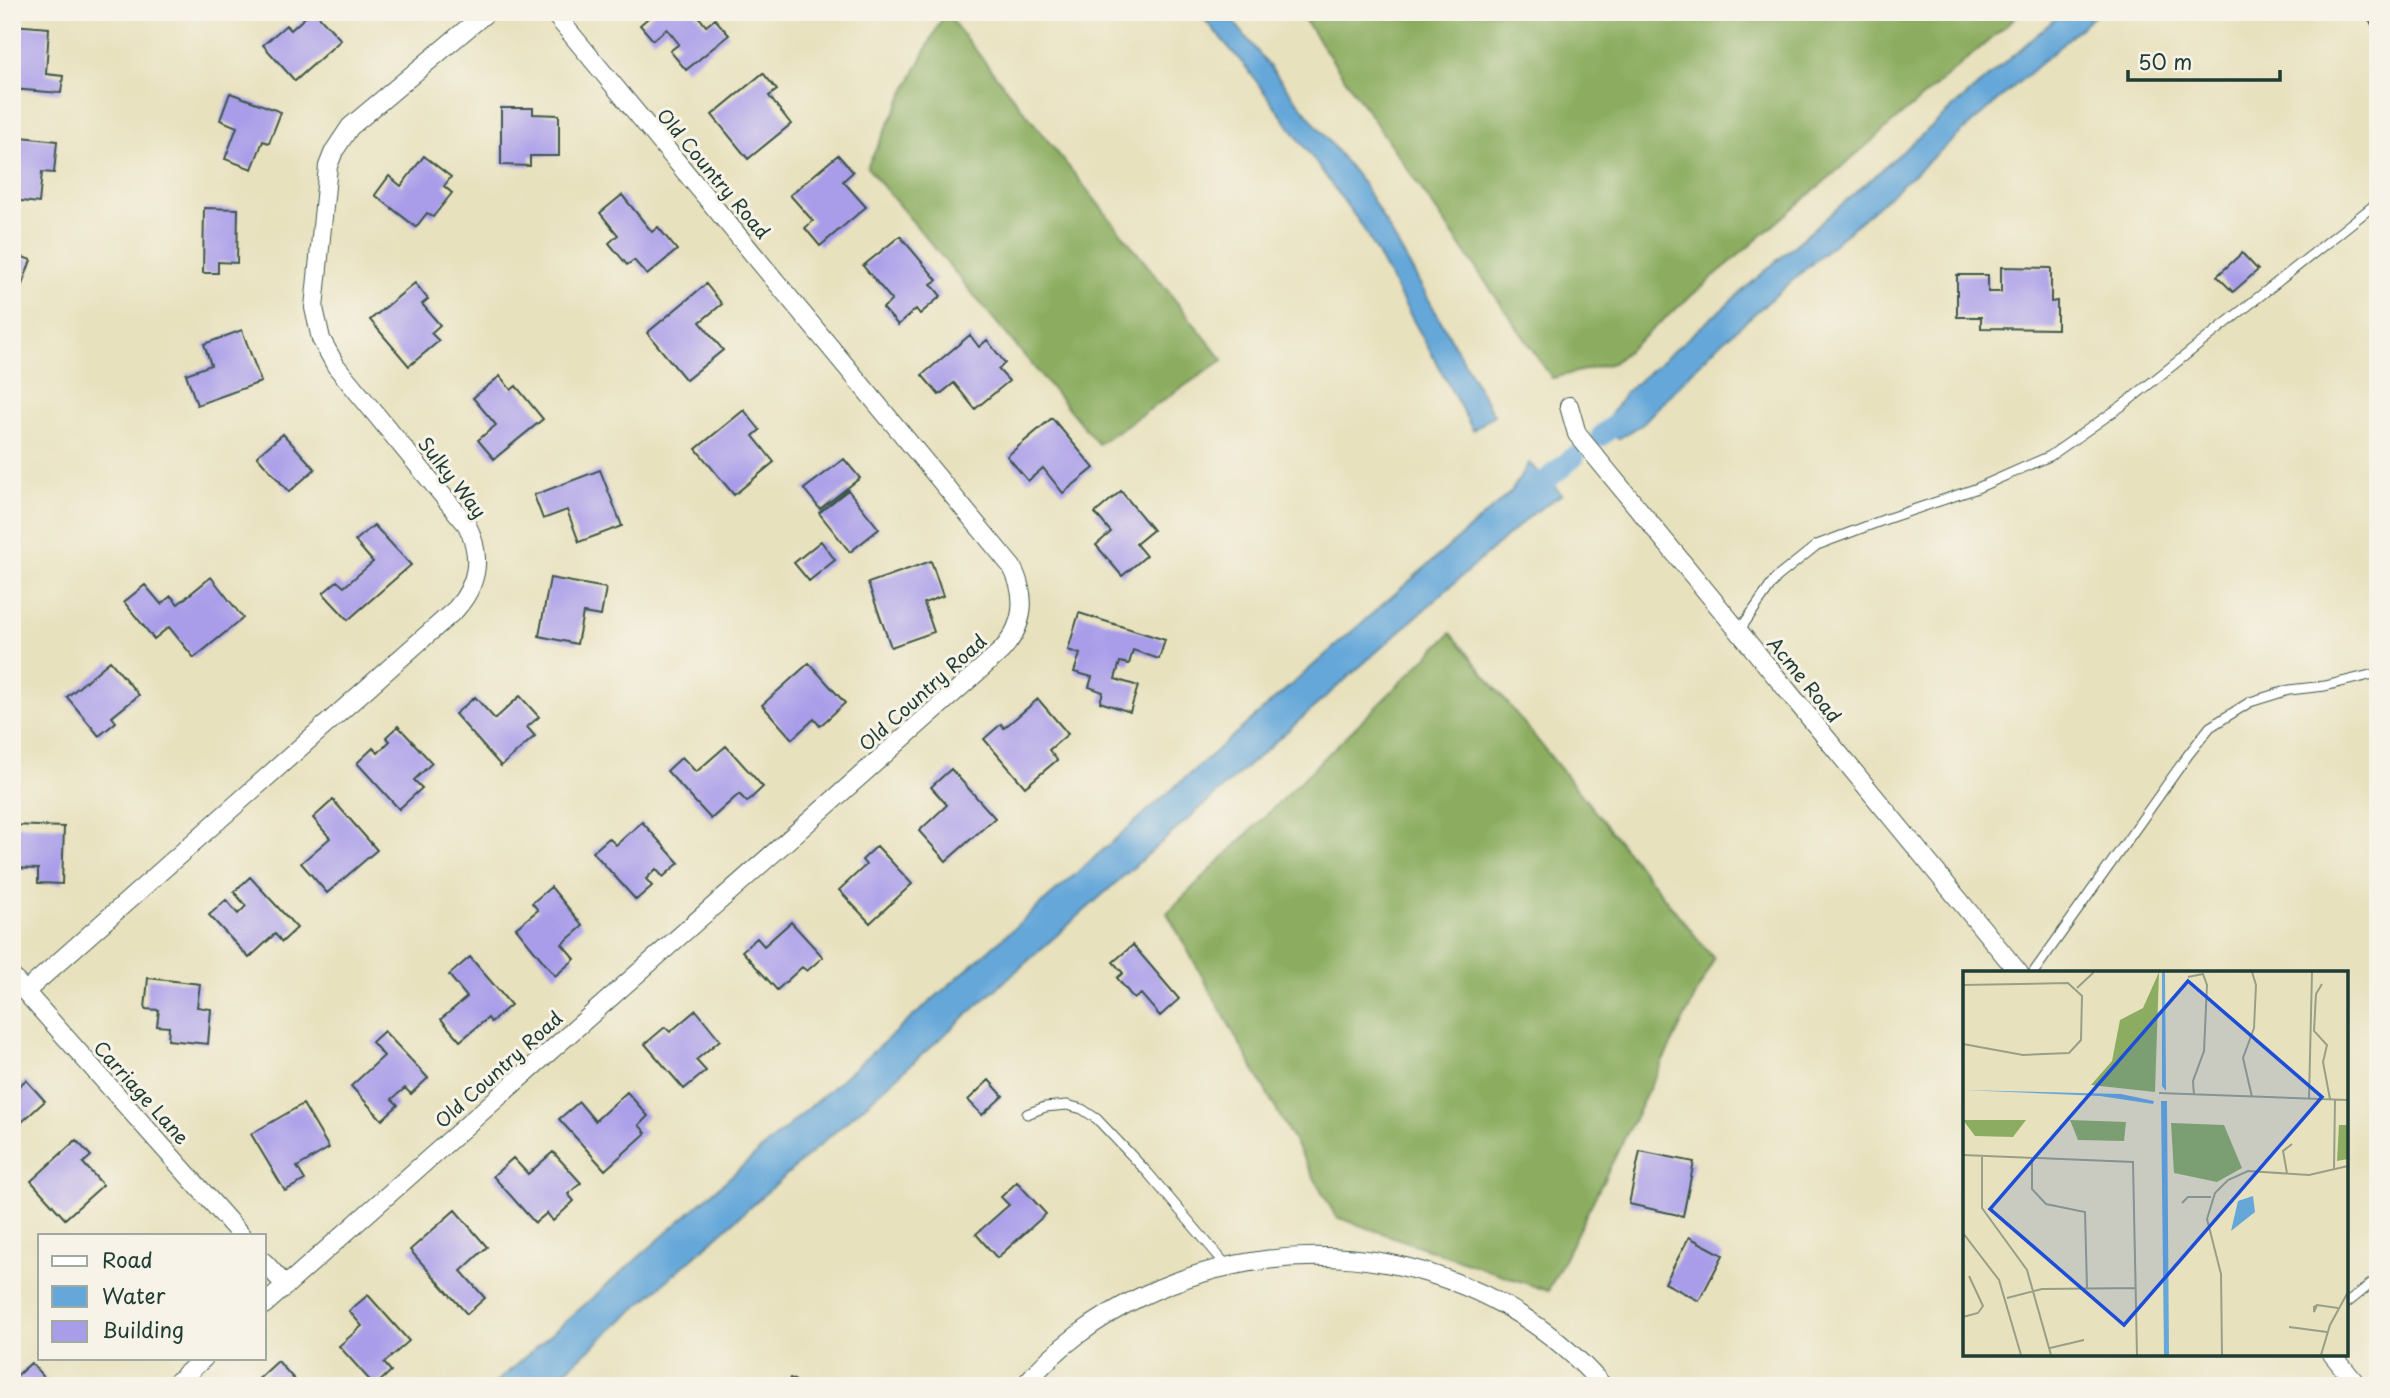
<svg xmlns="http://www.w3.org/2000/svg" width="2390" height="1398" viewBox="0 0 2390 1398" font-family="'Playpen Sans',sans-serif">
<rect width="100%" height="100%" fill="#f7f3e8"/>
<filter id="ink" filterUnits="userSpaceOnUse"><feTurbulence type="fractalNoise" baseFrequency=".0143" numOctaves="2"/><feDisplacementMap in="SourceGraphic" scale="14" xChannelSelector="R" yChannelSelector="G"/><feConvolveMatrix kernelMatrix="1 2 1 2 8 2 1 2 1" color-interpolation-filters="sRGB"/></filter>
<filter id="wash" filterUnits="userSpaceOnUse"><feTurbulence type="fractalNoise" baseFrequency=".00686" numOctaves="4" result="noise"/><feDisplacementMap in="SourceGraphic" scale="28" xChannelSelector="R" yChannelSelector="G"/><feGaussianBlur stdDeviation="1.57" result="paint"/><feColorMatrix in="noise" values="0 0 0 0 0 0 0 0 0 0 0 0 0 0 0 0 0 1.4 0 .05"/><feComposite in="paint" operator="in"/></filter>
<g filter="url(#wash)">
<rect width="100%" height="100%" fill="#e8e1be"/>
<path fill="#8cad61" stroke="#56754a" stroke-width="2" d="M945,12L1223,360L1098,444L867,167Z
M1299,12H2022L1613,363L1552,378Z
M1451,633L1714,959L1548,1291L1336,1217L1167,913Z"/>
<path fill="#65a7d9" stroke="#427286" stroke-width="2" d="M1198,12H1226L1364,185L1494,415L1473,430L1362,226L1246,67Z
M2063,12H2099L1714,349L1641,425L1618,439L1605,424L1625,393Z
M1529,463L1562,494L1531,515L548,1386H492L1511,492Z"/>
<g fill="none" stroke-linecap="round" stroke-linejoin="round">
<path stroke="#65a7d9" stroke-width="21" d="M1601,436L1630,412
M1525,498L1574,457"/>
</g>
<g id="blocks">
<path fill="#a99de9" d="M311,12H315L341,40L295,81L263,45L286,25L291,30Z
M655,12H695L706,26L715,19L729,35L686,70L670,51L679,44L667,29L653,40L640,25Z
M2362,12H2378V32Z
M12,25L49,28L46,74L63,76L61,93L12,89Z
M763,73L777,90L769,96L791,124L748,159L712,115Z
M230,93L281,112L269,143L263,141L252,169L225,159L237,127L220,120Z
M501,108H533V114L559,115V156H530V166L501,165Z
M12,136L57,141L54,173L42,172L39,203L12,200Z
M838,155L853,172L843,181L866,207L820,246L805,228L813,221L790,195Z
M424,156L451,177L444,186L452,193L433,217L427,213L416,227L375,195L389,176L401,186Z
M622,195L652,232L658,227L677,250L647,275L634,260L627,265L609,243L618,235L600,213Z
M204,208L238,209L237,263L218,262V273H203Z
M900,236L937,280L931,284L941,296L920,314L916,309L898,325L883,308L892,300L863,266Z
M12,253L31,260L22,285L12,281Z
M2242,253L2258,270L2233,292L2217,276Z
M2001,267L2051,268V302L2057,301V329L1981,328V317H1957V275H1988V292H2001Z
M415,283L428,299L422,304L440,325L431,333L439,341L409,366L370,320Z
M706,284L722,304L700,322L723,350L686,380L647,333Z
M242,330L261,382L197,405L186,374L211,365L204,344Z
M970,335L979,347L987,340L1005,363L998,369L1009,381L975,409L954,383L939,395L922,375Z
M500,376L511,390L516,386L543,419L494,459L478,440L496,425L473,398Z
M744,410L760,430L753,436L774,462L734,495L696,449Z
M1052,418L1094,468L1063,493L1043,468L1028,481L1007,456Z
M283,434L315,469L289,492L257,456Z
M844,459L860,478L820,509L804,489Z
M600,470L622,526L579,542L567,510L543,519L534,495Z
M848,490L879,529L850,552L819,513Z
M1121,491L1153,530L1136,544L1146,556L1122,576L1096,545L1111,532L1095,513Z
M374,525L411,565L348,620L323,593L337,581L344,587L373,562L355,541Z
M821,541L835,560L809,581L794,563Z
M931,561L943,596L924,603L934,632L891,647L868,583Z
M211,577L243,618L194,658L169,627L154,639L124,602L145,585L161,604L171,596L178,604Z
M550,578L606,588L601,616L583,613L577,644L539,636Z
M1079,613L1165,640L1159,659L1133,650L1129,664L1120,662L1115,679L1138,686L1130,712L1100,702L1103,692L1089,687L1092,677L1074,672L1080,654L1068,650Z
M110,661L139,695L112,717L116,722L99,736L67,697Z
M809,663L845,703L820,726L814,719L792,739L762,705Z
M520,696L539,717L527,727L535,736L501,766L455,714L475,697L495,719Z
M1038,699L1068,734L1049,750L1057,760L1025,787L984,739L1001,724L1004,728Z
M398,726L432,763L414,780L422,788L399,809L357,763L373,748L378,753L390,741L386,737Z
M726,746L763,787L747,802L739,794L711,819L667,771L682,757L696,772Z
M951,769L995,818L946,861L919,831L947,805L931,787Z
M333,800L377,850L327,893L301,863L330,838L313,818Z
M642,822L679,863L663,877L656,869L646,879L652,886L636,900L593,852L609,838L616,845Z
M12,825L64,827L62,884L38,883V869L12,868Z
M877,846L912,884L870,923L839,890L866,865L862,860Z
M250,877L297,928L282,942L275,934L249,958L209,915L226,900L238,914L246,906L234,892Z
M551,887L583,926L562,944L575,959L555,976L516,928L538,910L532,903Z
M791,922L823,957L807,971L802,967L777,990L742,951L757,938L764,946Z
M1133,945L1179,999L1160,1016L1141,994L1134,999L1117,978L1123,973L1113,962Z
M470,957L511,1005L491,1022L488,1018L460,1041L441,1019L467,997L449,975Z
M148,978L200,984L197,1007L211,1009L208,1044L168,1040L169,1027L157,1026L159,1010L145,1009Z
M696,1010L720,1040L696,1060L706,1071L684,1089L645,1044L665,1027L670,1032Z
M384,1031L428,1078L411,1094L405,1088L392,1099L398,1105L382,1120L351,1086L384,1056L372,1042Z
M26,1080L45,1101L12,1131V1092Z
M989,1080L1003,1096L982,1115L968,1100Z
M627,1092L648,1116L639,1125L646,1133L605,1170L559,1119L579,1102L595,1121Z
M303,1104L329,1148L297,1167L305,1180L285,1191L251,1134Z
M76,1140L91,1156L83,1163L103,1185L65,1219L31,1181Z
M1640,1151L1694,1162L1683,1216L1629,1204Z
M553,1152L581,1183L568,1194L574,1201L553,1221L547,1213L535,1223L493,1176L513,1158L528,1174Z
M1017,1182L1046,1214L997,1258L976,1234L1009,1205L1001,1197Z
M455,1210L487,1247L461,1271L485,1298L467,1314L410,1250Z
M1689,1237L1723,1255L1699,1301L1665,1283Z
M368,1295L409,1341L384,1363L391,1371L375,1386L339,1346L362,1326L349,1311Z
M278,1361L300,1386H251Z
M31,1363L52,1386H12V1380Z
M790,1378L805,1386H786Z"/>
</g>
</g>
<g filter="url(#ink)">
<use href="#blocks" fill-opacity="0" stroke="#3d5649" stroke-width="2"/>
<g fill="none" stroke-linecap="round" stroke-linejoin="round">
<g stroke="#3d5649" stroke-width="11">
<path id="lane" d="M1739,631L1776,578L1817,545L1886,519L1975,489L2050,456L2123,405L2378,202
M2033,973L2188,755L2210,727L2250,702L2289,690L2325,686L2378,673
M1027,1114L1045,1107L1067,1105L1082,1109L1097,1119L1148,1173L1227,1266
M2346,1304L2378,1278"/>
</g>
<g stroke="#3d5649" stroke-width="20">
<path id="street" d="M1569,406L1577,434L2019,973
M12,977L241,1235
M25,992L456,609C479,583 482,556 467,525L336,366L321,339L314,308L328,166L334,151L350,127L487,12
M264,1262L286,1286
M264,1305L1001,651C1024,626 1028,598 1012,567L553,12
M2332,1354L2358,1386
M173,1386L204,1358
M1024,1386C1055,1348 1098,1317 1142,1296C1298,1222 1488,1253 1603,1386"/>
</g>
<use href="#lane" stroke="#fff" stroke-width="9"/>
<use href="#street" stroke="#fff" stroke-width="18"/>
</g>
</g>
<g text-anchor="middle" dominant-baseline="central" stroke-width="6" stroke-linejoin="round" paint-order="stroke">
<g font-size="19" fill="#1f3d34" stroke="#f7f3e8">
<text transform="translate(714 173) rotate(50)">Old Country Road</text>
<text transform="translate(453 477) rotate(52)">Sulky Way</text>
<text transform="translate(1805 679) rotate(51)">Acme Road</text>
<text transform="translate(922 692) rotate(-42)">Old Country Road</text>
<text transform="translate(498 1069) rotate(-42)">Old Country Road</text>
<text transform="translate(142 1092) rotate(48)">Carriage Lane</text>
</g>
</g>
<g transform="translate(1963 971)">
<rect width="385" height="385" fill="#e8e1be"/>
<path d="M196,1L192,121L128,114L149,90L157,49L180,37ZM0,149H63L50,166L12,165ZM107,149L163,151L161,170L115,169ZM208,152L261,154L279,197L254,211L211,202ZM376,154H385V188L374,190Z" fill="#8cad61"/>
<path d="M199,1H202L203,120L199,115ZM0,119L158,123L191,130L190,133L137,125ZM198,130H204L206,384H201ZM290,225L292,241L268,260L275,230Z" fill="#65a7d9"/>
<path fill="none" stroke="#989f87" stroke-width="2" d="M289,1L293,14L291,57L280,87L289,126M225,6L240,3L244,14L241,80L230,110L231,124M359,13L353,23L351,60L364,74L360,91L367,128M0,14L105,12L119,25L118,69L106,82L60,84L0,73M114,17L131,1M196,122L385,129M346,128L349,1M0,184L170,191L174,384M19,185V237L64,299L88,384M69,186V218L83,233L122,241L124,317M371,199L372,128M324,202L320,180L329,173M219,232L225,226H248M0,262L36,309L58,384M44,327L79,318L173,317M354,334L351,341V336L354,334L375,337M0,346L15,342L20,335L6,305M326,356L364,361M87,377L121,369M259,384L258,303L244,248L252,222L265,209L285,200L346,204L385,195M358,384L367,354L385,321"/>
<path fill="#1d4ed8" fill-opacity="0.15" stroke="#1d4ed8" stroke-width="3.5" d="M225,10L359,126L161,354L27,238Z"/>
<rect width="385" height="385" fill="none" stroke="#1f3d34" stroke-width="3.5"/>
</g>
<rect width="2390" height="1398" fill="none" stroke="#f7f3e8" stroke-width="42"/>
<rect x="38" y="1234" width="228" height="126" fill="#f7f3e8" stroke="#a1aaa0" stroke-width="2"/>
<rect x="52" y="1256" width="35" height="10" fill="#ffffff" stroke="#a1aaa0" stroke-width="2"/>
<text x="102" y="1268" font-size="21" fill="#1f3d34">Road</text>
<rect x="52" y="1286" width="35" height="21" fill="#65a7d9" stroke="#a1aaa0" stroke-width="2"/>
<text x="102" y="1304" font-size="21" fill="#1f3d34">Water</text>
<rect x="52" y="1321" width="35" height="21" fill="#a99de9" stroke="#a1aaa0" stroke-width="2"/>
<text x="102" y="1338" font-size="21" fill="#1f3d34">Building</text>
<path d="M2128 70v10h152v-10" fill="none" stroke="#1f3d34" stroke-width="3.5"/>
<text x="2138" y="70" font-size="21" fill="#1f3d34" stroke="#f7f3e8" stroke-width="5" paint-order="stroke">50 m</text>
</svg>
